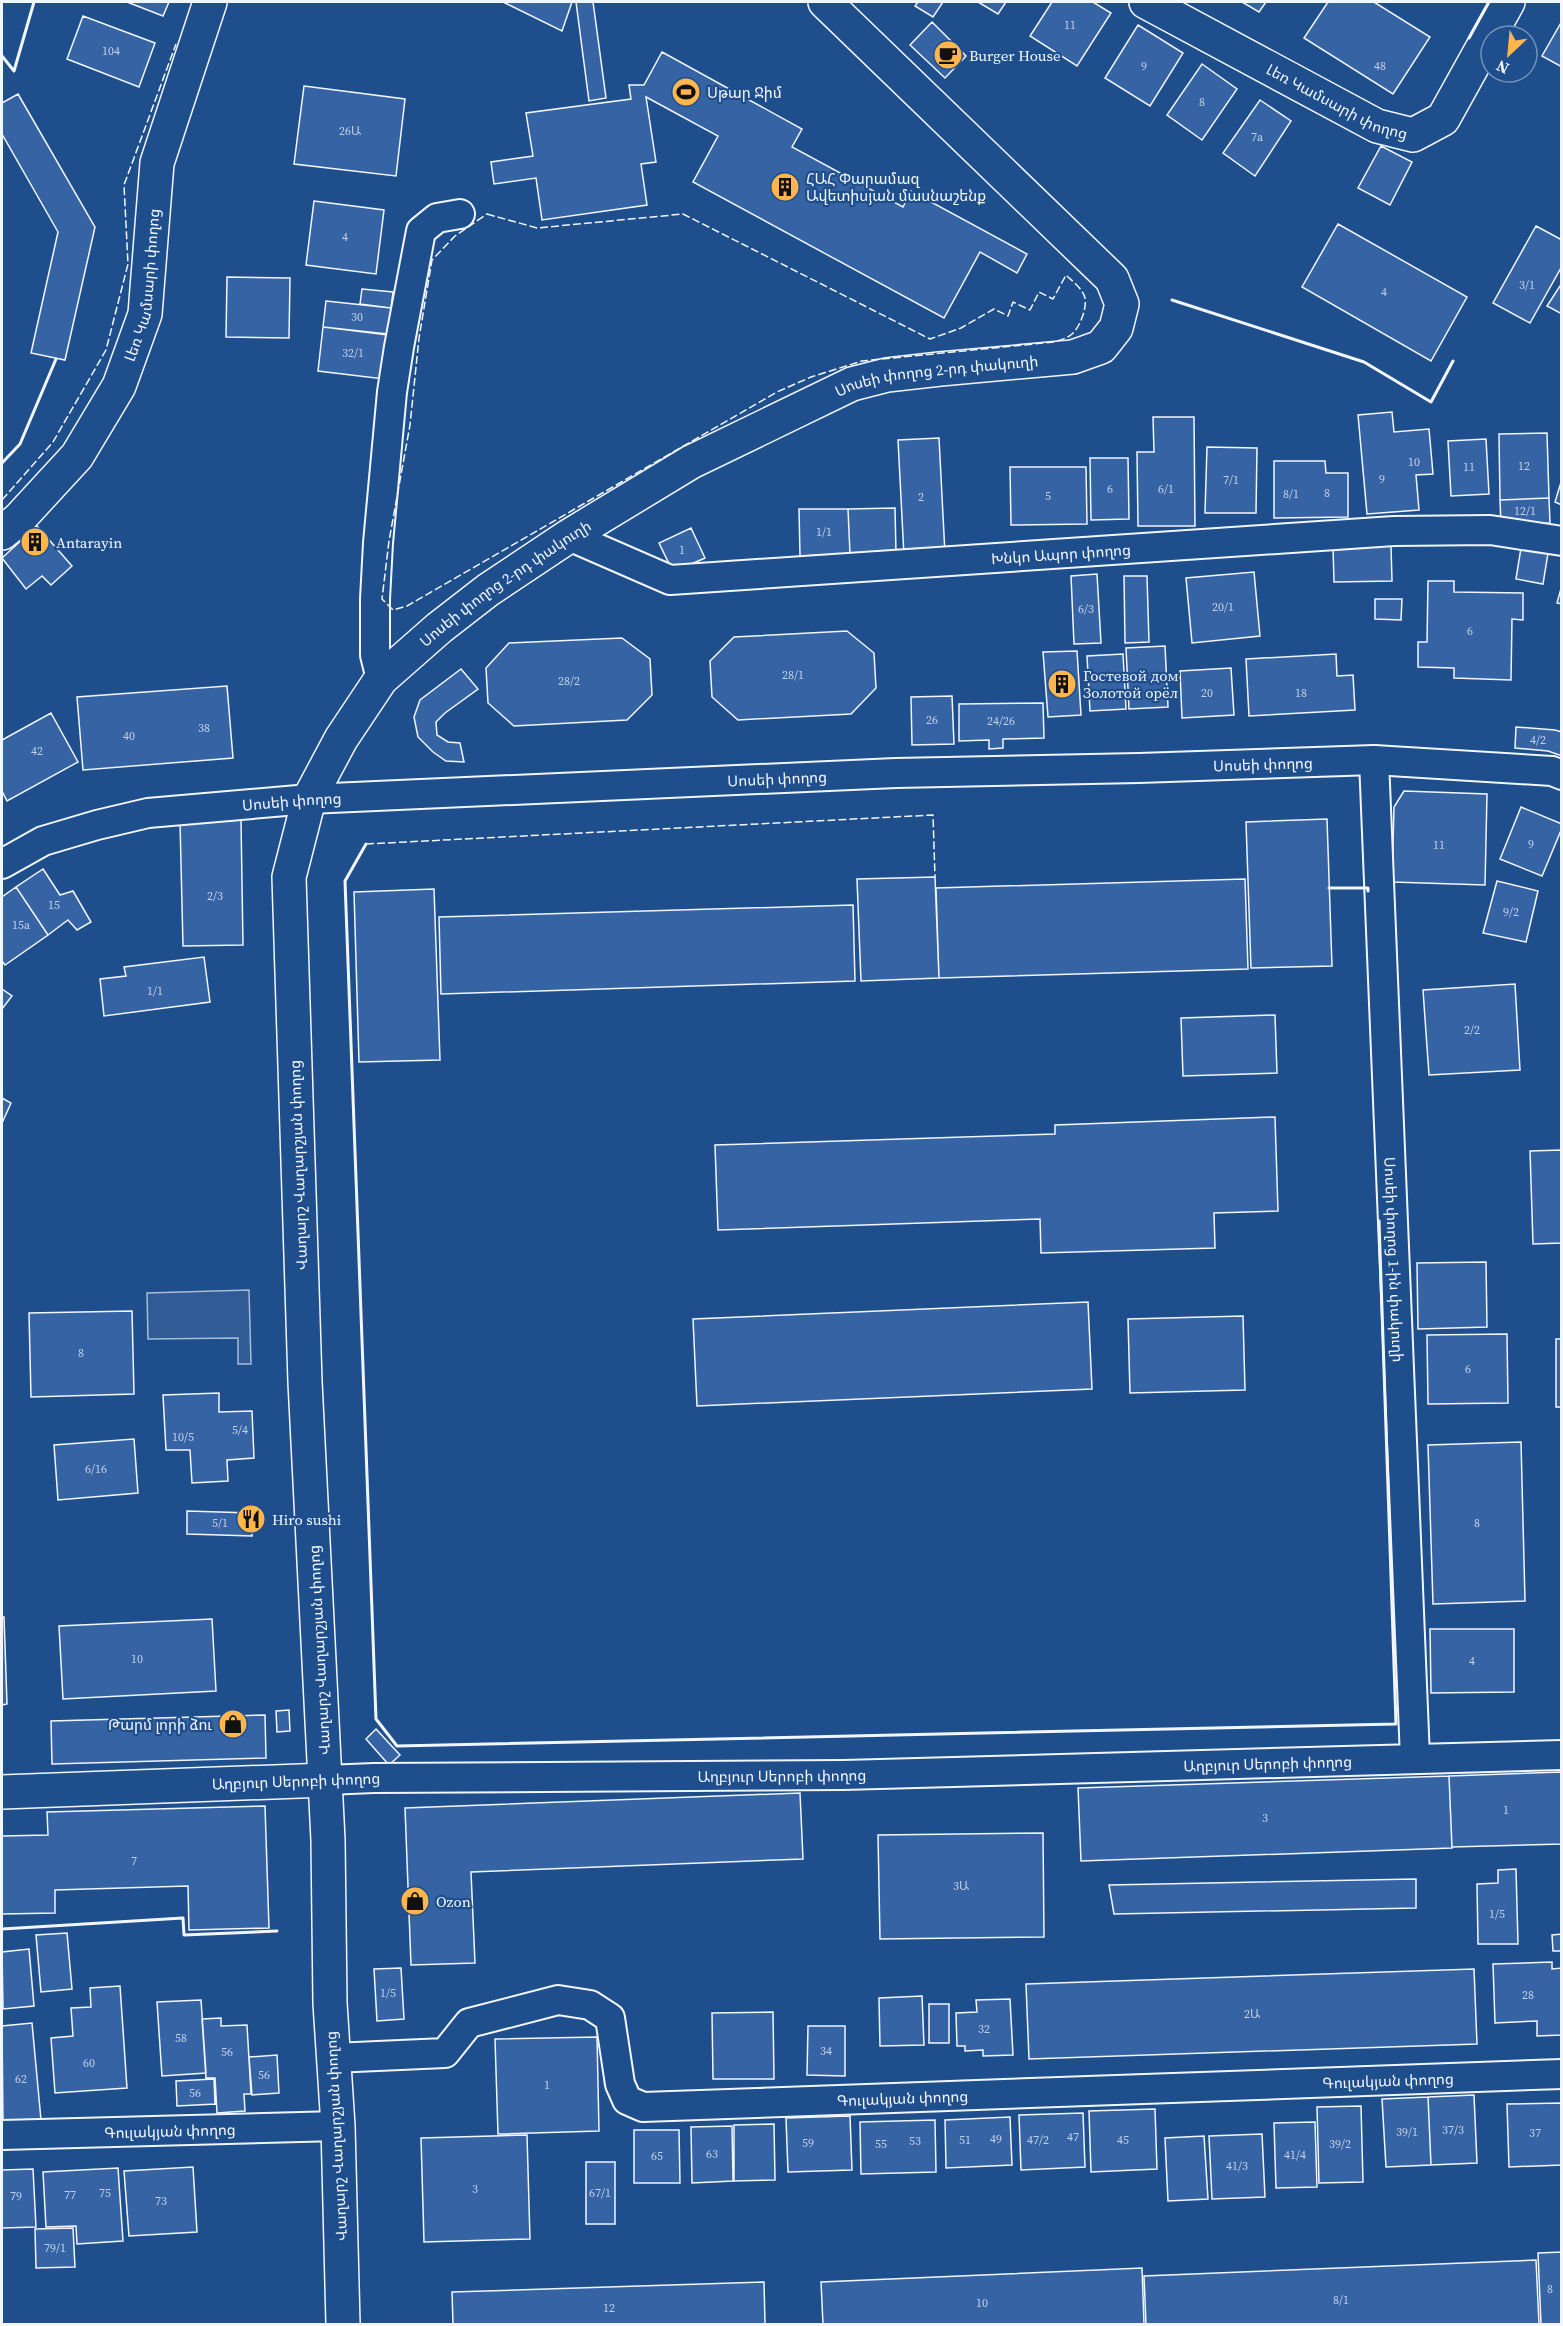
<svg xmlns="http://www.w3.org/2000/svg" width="1563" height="2326" viewBox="0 0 1563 2326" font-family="'Source Serif 4','Noto Sans Armenian',serif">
<rect width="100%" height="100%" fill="#1f4e8c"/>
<path fill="#305b95" stroke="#a8bbd7" stroke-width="1.5" d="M249,1290L251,1364H238V1338L148,1339L147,1293Z"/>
<path fill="#3563a3" stroke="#f2f6ff" stroke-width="1.5" d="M127,2H169L163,16Z
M503,2H572L562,31Z
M576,2H593L606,98L589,101Z
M918,2H943L933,17L915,6Z
M978,2H1006L998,14Z
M1052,2H1093L1111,13L1077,66L1030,36Z
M1242,2H1266L1259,12Z
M1328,2H1374L1430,37L1393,94L1304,38Z
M83,16L155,43L139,87L67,59Z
M1562,21V67L1542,56Z
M932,22L966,56L945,78L910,45Z
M1138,25L1183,53L1150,106L1105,78Z
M662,52L802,129L792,147L903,207L911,191L1027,254L1017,273L980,252L944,318L693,182L718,136L646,97L656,162L641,164L647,205L542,220L536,178L494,184L491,162L533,156L526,113L631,99L629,85H644Z
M1202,64L1237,89L1202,140L1167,115Z
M304,86L405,99L396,176L294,164Z
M18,94L95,227L65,360L31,353L58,232L2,134V103Z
M1260,100L1291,121L1255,176L1223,153Z
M1381,146L1412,162L1390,205L1358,188Z
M314,201L384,210L376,274L306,265Z
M1338,224L1467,297L1431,361L1302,287Z
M1536,226L1562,240V266L1530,323L1493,303Z
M227,277L290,278L289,338L226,337Z
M1562,283V314L1547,306Z
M362,289L393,292L391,308L360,304Z
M326,301L391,308L388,334L323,327Z
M323,327L388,335L384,379L318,371Z
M1392,412L1394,432L1429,429L1433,474L1416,475L1419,510L1367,514L1358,415Z
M1153,417H1194L1195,526H1138L1137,452H1154Z
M1547,433L1549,498L1500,500L1499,434Z
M939,438L945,554L904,556L898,440Z
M1486,439L1489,494L1451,496L1448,441Z
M1207,447L1257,448L1256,513H1205Z
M1090,458H1128L1129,519L1091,520Z
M1274,461H1325L1326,473H1348V517L1274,518Z
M1010,467H1086L1087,524L1011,525Z
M1562,479V505L1555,502Z
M1549,498L1550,523L1501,525L1500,500Z
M895,508L896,553L850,554L848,509Z
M799,509H848L850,554L800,556Z
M37,526L72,566L51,585L42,576L26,589L2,558Z
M691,528L705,558L673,572L659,543Z
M1391,546L1392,581L1334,582L1333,548Z
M1521,548L1548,553L1543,584L1516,579Z
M1254,572L1260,636L1192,643L1186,578Z
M1097,574L1101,643L1074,644L1071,576Z
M1124,576H1147L1149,642L1125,643Z
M1428,581H1454V592L1523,593V620L1512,619L1511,680L1454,678V668L1418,667V642H1427Z
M1562,585V604L1557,603Z
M1375,599H1402L1401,620L1375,619Z
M847,631L874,653L876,688L851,714L738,720L712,697L710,661L734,637Z
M622,638L650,659L652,695L627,720L514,726L488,703L486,668L509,643Z
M1165,646L1168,707L1129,709L1126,648Z
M1077,651L1081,715L1048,717L1043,652Z
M1123,654L1126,709L1090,711L1087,656Z
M1336,654L1337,676L1353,675L1355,710L1249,716L1246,659Z
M1231,668L1234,715L1182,718L1180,671Z
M461,669L478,689L445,713L436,722L437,735L448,742L460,743L464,762L446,761L433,752L418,737L414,717L420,700Z
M227,686L233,758L83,770L77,697Z
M952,696L954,744L912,745L911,697Z
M1043,703L1044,738L1003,739V748L989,749V740L959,741V704Z
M51,713L78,762L7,801L2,791V740Z
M1516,727L1555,730L1562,732V756L1548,751L1515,748Z
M1404,791L1487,794L1485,885L1392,882L1394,807Z
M1521,807L1562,824V828L1542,876L1500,859Z
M1327,819L1332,966L1251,968L1246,822Z
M241,820L243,945L183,946L180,822Z
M43,869L60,895L73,891L91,922L77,930L68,920L48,935L16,887Z
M935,877L939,978L861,981L857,879Z
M1245,879L1248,969L939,978L936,888Z
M1497,881L1538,891L1526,942L1483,933Z
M16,887L48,935L5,965L2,961V897Z
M434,889L440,1060L359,1062L354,892Z
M853,905L855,981L441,994L439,917Z
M204,957L210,1002L104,1016L100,979L126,976L124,967Z
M1515,984L1520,1070L1429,1075L1423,990Z
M2,989L12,996L2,1009Z
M1275,1015L1277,1073L1183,1076L1181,1018Z
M2,1098L11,1103L2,1123Z
M1275,1117L1278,1211L1214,1213L1215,1248L1041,1253L1040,1219L718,1230L715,1145L1055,1134V1125Z
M1562,1150V1243L1533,1244L1530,1151Z
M1486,1262L1487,1327L1418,1329L1417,1263Z
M1088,1302L1092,1389L697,1406L693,1319Z
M132,1311L134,1394L31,1397L29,1313Z
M1243,1316L1245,1390L1130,1393L1128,1319Z
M1507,1334L1508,1403L1428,1404L1427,1335Z
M1556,1339H1562V1407H1556Z
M219,1393V1412L252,1411L254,1458L227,1460L228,1481L192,1483L190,1450H166L163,1395Z
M134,1439L138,1493L58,1500L54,1445Z
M1521,1442L1525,1601L1433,1604L1428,1445Z
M187,1511L252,1513V1536L187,1534Z
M2,1617H4L7,1704L2,1705Z
M212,1619L216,1691L63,1699L59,1626Z
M1430,1629H1514V1692L1431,1693Z
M289,1710L290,1731L277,1732L276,1711Z
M265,1715L266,1758L52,1764L51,1721Z
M376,1729L400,1755L389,1765L366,1739Z
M1562,1772V1844L1452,1847L1449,1776Z
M1449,1776L1452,1848L1081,1861L1078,1788Z
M800,1793L803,1859L471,1872L475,1963L411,1965L405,1808Z
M265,1806L269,1928L189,1930L188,1886L55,1890V1913L2,1914V1836L48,1835L47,1812Z
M1043,1833L1044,1937L880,1939L878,1835Z
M1516,1869L1518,1944H1478L1477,1884L1498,1883V1870Z
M1416,1879V1908L1114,1914L1109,1885Z
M67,1933L72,1989L41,1992L36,1935Z
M1562,1934V1951H1553L1552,1935Z
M29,1949L34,2006L3,2009L2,1952Z
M1552,1962V1969L1562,1968V2035L1537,2036V2021L1495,2023L1493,1964Z
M401,1968L404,2019L377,2021L374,1969Z
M1474,1969L1477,2044L1029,2059L1026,1984Z
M120,1986L127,2088L55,2093L51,2038L73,2036L71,2008L91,2007L90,1988Z
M922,1996L924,2045L880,2046L879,1998Z
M1010,1999L1013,2055L983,2056V2050L965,2051V2046H957L956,2013L977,2012L976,2000Z
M201,2000L206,2073L162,2076L157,2002Z
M929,2004H949V2043H929Z
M773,2012L774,2079H713L712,2013Z
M221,2018V2026L247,2025L251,2094H244L245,2111L217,2113L215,2078H206L202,2019Z
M32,2023L41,2120L3,2123L2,2026Z
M808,2026H845V2076L807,2075Z
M597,2037L599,2131L498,2134L495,2039Z
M277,2055L279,2093L252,2095L249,2057Z
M214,2079L215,2104L177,2106L176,2081Z
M1474,2095L1477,2163L1431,2165L1428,2097Z
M1428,2097L1431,2165L1386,2167L1382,2099Z
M1562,2103V2165L1509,2167L1507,2104Z
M1361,2106L1363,2182L1319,2183L1317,2107Z
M1155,2109L1157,2169L1091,2172L1089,2111Z
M1083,2113L1085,2167L1021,2170L1019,2115Z
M850,2116L852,2170L788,2172L786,2118Z
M1010,2117L1012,2165L946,2168L945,2120Z
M935,2120L936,2172L861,2174L860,2122Z
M1315,2122L1317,2187L1276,2188L1274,2123Z
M774,2124L775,2180L734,2181V2125Z
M732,2126L733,2181L692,2183L691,2127Z
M634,2130H679L680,2183H634Z
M1262,2134L1265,2197L1212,2199L1209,2136Z
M527,2135L530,2239L424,2242L421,2138Z
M1204,2136L1208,2199L1168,2201L1165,2138Z
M586,2162H615V2224H586Z
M193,2167L197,2232L129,2236L124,2171Z
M118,2168L123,2241L77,2244L76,2226L46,2227L43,2172Z
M33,2169L36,2227L2,2228V2170Z
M73,2228L75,2267L36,2268L35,2229Z
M1562,2252V2324H1541L1538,2253Z
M1536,2260L1539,2324H1146L1144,2276Z
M1142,2268L1144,2324H823L821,2282Z
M764,2282L765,2324H453L452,2292Z"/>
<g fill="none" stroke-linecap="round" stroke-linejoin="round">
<g stroke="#f2f6ff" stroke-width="32">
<g id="minor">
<path id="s1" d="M569,536L670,580L1394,531L1490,530L1562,541"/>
<path d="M381,679L375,655V599L378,543L392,392L399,347L421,231L437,218L460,214"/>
<path id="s2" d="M1374,760L1415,1758"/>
<path id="s3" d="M2,864L43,841L97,825L148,813L309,799L896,773L1139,768L1374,760L1552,771L1562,775"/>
<path id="s4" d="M326,1780L374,1778L843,1775L1562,1755"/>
<path id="s5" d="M333,2058L445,2053L469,2023L558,2000L590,2005L610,2018L620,2084L627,2100L643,2107L1562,2074"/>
<path id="s6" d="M2,2135L338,2126"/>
</g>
</g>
<g stroke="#f2f6ff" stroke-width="36">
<g id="tertiary">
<path id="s7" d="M1146,2L1377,126L1413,135L1443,119L1508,2"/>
<path id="s8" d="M2,533L19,519L77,456L119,386L145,314L157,163L210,2"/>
<path d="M2,1792L326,1780"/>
<path id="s9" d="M343,2324L338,2126L330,2003L328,1840L305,1382L289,877L309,799L341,739L381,679L439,628L488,590L569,536L691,462L852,384L887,375L940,369L1073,357L1101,347L1116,328L1122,304L1112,279L825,2"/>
</g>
</g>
<use href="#minor" stroke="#1f4e8c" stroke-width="28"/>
<use href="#tertiary" stroke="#1f4e8c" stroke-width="33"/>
<path stroke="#f2f6ff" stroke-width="1.5" stroke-dasharray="8 3" stroke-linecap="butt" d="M487,214L537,228L683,214L930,339L961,328L994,309L1008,316L1013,302L1030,310L1039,292L1053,299L1066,275C1072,281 1083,289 1085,298C1087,308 1080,327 1072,334C1068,338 1060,340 1054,342L862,361L811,377L777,392L407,606L393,610L382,599L389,541L410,425L419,338L432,260L455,236Z
M2,500L53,442L106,350L128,264L124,185L176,44
M366,844L933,815L935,877"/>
<path stroke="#f2f6ff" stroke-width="3" d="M1469,38L1489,2
M2,56L14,71L34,2
M1172,300L1364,362L1431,402L1453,361
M2,463L20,444L56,359
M366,844L345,881L376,1719L397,1746L1396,1724L1379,1221
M1329,888H1368V891
M2,1929L183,1918L184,1935L277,1931"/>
</g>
<defs>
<g id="cafe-disc" transform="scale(1.5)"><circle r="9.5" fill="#ffb74d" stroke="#1f4e8c"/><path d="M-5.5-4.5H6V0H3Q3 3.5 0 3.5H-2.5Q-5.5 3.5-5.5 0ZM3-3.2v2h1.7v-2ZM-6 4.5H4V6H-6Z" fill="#111"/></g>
<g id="stadium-disc" transform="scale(1.5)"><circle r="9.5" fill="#ffb74d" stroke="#1f4e8c"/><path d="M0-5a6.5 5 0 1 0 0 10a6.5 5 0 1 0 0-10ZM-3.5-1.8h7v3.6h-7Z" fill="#111"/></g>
<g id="building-disc" transform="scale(1.5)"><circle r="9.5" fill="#ffb74d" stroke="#1f4e8c"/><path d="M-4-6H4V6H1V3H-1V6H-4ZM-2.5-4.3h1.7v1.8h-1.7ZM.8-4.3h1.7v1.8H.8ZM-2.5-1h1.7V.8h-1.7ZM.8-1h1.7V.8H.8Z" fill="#111"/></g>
<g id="restaurant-disc" transform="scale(1.5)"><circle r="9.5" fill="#ffb74d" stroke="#1f4e8c"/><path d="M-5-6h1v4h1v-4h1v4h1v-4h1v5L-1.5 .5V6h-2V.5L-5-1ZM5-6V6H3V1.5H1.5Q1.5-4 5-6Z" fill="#111"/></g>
<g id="shop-disc" transform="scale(1.5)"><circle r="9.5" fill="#ffb74d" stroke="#1f4e8c"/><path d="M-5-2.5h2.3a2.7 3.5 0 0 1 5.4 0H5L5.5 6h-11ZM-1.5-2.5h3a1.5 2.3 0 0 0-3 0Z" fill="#111"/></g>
</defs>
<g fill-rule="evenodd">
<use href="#cafe-disc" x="948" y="55"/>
<use href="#stadium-disc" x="686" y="92"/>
<use href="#building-disc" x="785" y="187"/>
<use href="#building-disc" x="35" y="542"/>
<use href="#building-disc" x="1062" y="684"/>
<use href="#restaurant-disc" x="251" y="1519"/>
<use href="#shop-disc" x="233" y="1724"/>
<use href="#shop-disc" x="415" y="1901"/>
</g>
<g text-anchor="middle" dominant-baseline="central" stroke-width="4.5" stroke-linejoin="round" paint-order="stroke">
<g font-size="12" fill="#c3d1e8">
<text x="1070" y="25">11</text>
<text x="111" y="51">104</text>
<text x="1144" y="66">9</text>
<text x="1380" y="66">48</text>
<text x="1202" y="102">8</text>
<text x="350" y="131">26Ա</text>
<text x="1257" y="137">7a</text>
<text x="345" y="237">4</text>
<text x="1527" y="285">3/1</text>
<text x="1384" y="292">4</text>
<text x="357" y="317">30</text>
<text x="353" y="353">32/1</text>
<text x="1414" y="462">10</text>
<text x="1524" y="466">12</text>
<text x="1469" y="467">11</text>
<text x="1382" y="479">9</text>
<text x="1231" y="480">7/1</text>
<text x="1110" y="489">6</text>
<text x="1166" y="489">6/1</text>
<text x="1327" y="493">8</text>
<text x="1291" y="494">8/1</text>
<text x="1048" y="496">5</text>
<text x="921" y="497">2</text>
<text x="1525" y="511">12/1</text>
<text x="824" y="532">1/1</text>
<text x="682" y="550">1</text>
<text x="1223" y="607">20/1</text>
<text x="1086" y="609">6/3</text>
<text x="1470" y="631">6</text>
<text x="793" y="675">28/1</text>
<text x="569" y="681">28/2</text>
<text x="1207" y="693">20</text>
<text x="1301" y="693">18</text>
<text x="932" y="720">26</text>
<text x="1001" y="721">24/26</text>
<text x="204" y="728">38</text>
<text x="129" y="736">40</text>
<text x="1538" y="740">4/2</text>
<text x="37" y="751">42</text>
<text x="1531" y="844">9</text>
<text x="1439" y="845">11</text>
<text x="215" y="896">2/3</text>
<text x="54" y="905">15</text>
<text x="1511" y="912">9/2</text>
<text x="21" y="925">15a</text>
<text x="155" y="991">1/1</text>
<text x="1472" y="1030">2/2</text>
<text x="81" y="1353">8</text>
<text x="1468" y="1369">6</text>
<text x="240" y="1430">5/4</text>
<text x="183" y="1437">10/5</text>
<text x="96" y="1469">6/16</text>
<text x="220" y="1523">5/1</text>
<text x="1477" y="1523">8</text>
<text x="137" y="1659">10</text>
<text x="1472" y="1661">4</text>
<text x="1506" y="1810">1</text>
<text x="1265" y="1818">3</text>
<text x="134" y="1861">7</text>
<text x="961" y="1886">3Ա</text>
<text x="1497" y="1914">1/5</text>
<text x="388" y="1993">1/5</text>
<text x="1528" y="1995">28</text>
<text x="1252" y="2014">2Ա</text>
<text x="984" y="2029">32</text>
<text x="181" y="2038">58</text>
<text x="826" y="2051">34</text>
<text x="227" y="2052">56</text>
<text x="89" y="2063">60</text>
<text x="264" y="2075">56</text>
<text x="21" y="2079">62</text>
<text x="547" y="2085">1</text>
<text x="195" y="2093">56</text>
<text x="1453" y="2130">37/3</text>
<text x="1407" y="2132">39/1</text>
<text x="1535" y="2133">37</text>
<text x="1073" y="2137">47</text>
<text x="996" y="2139">49</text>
<text x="965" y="2140">51</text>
<text x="1038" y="2140">47/2</text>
<text x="1123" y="2140">45</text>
<text x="915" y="2141">53</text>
<text x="808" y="2143">59</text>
<text x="881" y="2144">55</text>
<text x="1340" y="2144">39/2</text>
<text x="712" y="2154">63</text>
<text x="1295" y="2155">41/4</text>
<text x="657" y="2156">65</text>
<text x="1237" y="2166">41/3</text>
<text x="475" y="2189">3</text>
<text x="105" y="2193">75</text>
<text x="600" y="2193">67/1</text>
<text x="70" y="2195">77</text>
<text x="16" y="2196">79</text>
<text x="161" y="2201">73</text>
<text x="55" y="2248">79/1</text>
<text x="1550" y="2289">8</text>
<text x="1341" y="2300">8/1</text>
<text x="982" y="2303">10</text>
<text x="609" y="2308">12</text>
</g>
<g font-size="15" fill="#f2f6ff" stroke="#1f4e8c" text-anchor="start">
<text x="969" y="55">Burger House</text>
<text x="707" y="92">Սթար Ջիմ</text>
<text x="806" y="178">ՀԱՀ Փարամազ<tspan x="806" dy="17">Ավետիսյան մասնաշենք</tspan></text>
<text x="56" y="542">Antarayin</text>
<text x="1083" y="675">Гостевой дом<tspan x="1083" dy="17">Золотой орёл</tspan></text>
<text x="272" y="1519">Hiro sushi</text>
<text x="212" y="1724" text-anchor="end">Թարմ լորի ձու</text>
<text x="436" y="1901">Ozon</text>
</g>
<g font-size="15" fill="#f2f6ff" stroke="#1f4e8c">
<text stroke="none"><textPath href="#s7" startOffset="216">Լեռ Կամսարի փողոց</textPath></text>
<text stroke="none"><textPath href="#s8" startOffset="294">Լեռ Կամսարի փողոց</textPath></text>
<text stroke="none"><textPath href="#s9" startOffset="2312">Սոսեի փողոց 2-րդ փակուղի</textPath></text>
<text stroke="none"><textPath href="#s1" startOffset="502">Խնկո Ապոր փողոց</textPath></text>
<text stroke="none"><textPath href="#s9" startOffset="1826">Սոսեի փողոց 2-րդ փակուղի</textPath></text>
<text stroke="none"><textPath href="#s3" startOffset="1272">Սոսեի փողոց</textPath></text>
<text stroke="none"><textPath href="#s3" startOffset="786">Սոսեի փողոց</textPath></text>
<text stroke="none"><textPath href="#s3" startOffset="300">Սոսեի փողոց</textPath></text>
<text transform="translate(298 1165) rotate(-92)">Վաղարշ Վաղարշյան փողոց</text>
<text stroke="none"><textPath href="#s2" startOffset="500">Սոսեի փողոց 1-ին փակուղի</textPath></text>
<text transform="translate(319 1650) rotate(-93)">Վաղարշ Վաղարշյան փողոց</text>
<text stroke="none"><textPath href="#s4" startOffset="942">Աղբյուր Սերոբի փողոց</textPath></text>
<text stroke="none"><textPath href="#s4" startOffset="456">Աղբյուր Սերոբի փողոց</textPath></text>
<text transform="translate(296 1781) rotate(-2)">Աղբյուր Սերոբի փողոց</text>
<text stroke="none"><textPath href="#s5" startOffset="1146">Գուլակյան փողոց</textPath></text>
<text stroke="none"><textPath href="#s5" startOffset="660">Գուլակյան փողոց</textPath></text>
<text stroke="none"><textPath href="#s6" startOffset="168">Գուլակյան փողոց</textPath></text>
<text transform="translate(336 2136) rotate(-93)">Վաղարշ Վաղարշյան փողոց</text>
</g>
</g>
<rect width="1563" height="2326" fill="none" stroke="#f2f6ff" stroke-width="6"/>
<g transform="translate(1509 54) rotate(206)"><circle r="28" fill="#1f4e8c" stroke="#7391ba" stroke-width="1.5"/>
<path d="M0-4.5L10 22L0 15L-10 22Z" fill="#ffb74d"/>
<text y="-9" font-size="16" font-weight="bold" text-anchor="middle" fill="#f2f6ff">N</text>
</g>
</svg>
